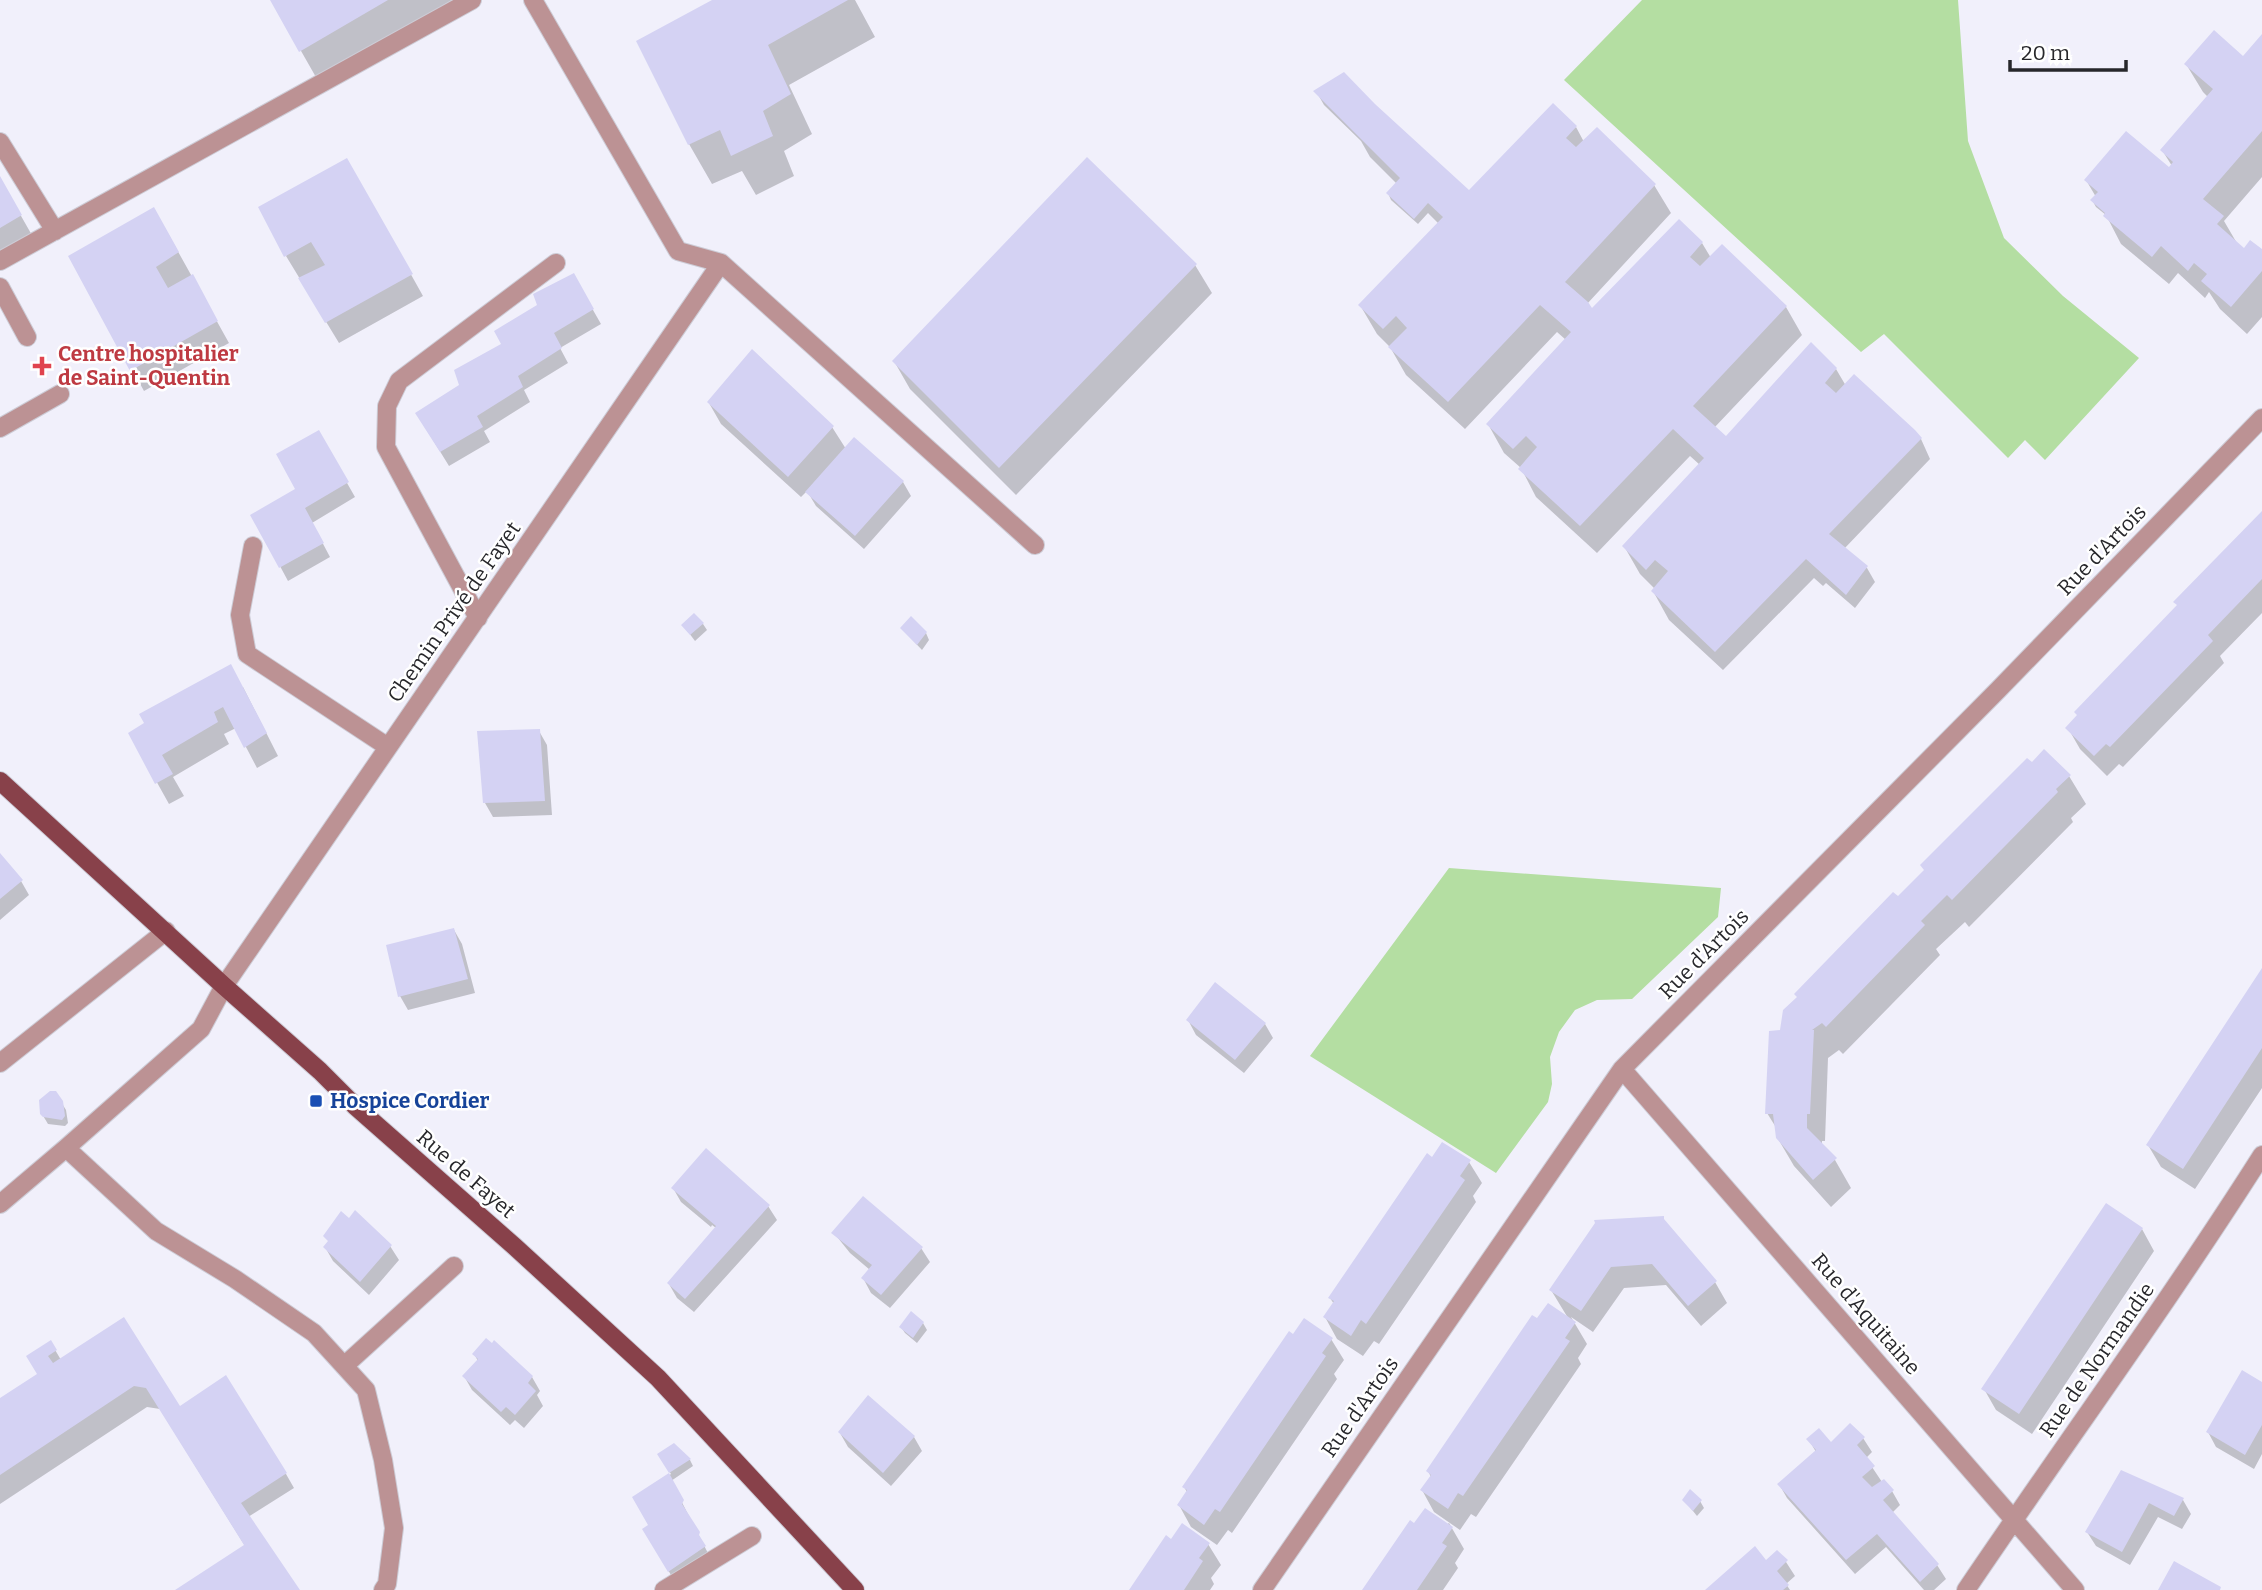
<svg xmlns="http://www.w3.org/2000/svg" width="2262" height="1590" viewBox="0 0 2262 1590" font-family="Bitter,serif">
<rect width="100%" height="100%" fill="#f1f0fb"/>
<path fill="#b4dea2" d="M1642,0H1958L1968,141L2004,238L2063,296L2139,358L2045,460L2025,440L2008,458L1884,334L1861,352L1564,80Z
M1449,868L1721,888L1718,917L1632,999L1597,1000L1575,1010L1559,1032L1550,1057L1552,1084L1548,1102L1496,1173L1310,1056Z"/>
<path fill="#0003" d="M272,0H452L317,79Z
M715,0H855L875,37L789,85L812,134L784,151L794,176L756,195L742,171L712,184L689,144Z
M2262,37V177L2224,221L2238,245L2244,250L2262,252V317L2247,334L2220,309L2209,292L2205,298L2178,273L2169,284L2121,244L2106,215L2096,207L2092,200L2096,197L2086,180L2169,169L2172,166L2162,150L2208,97L2203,92L2186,64L2243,58Z
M1316,91L1469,192L1576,127L1584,142L1654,185L1671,213L1587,304L1592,311L1702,243L1711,258L1786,307L1802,335L1714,428L1726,438L1836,369L1846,386L1921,439L1930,459L1844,549L1867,568L1875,582L1855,608L1826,583L1823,586L1814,578L1723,670L1669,620L1653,591L1655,589L1640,574L1624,546L1700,465L1690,456L1597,553L1536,497L1521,468L1504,453L1488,424L1566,340L1557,332L1465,429L1406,375L1390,347L1377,334L1360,305L1439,224L1428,213L1418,224L1391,200L1388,193L1397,184L1370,157L1361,141L1324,105Z
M347,160L423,296L339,343L286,256Z
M0,179L33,237L0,256Z
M166,230L229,343L144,391L70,257Z
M1195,265L1212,293L1016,495L910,389L894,361Z
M573,275L601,324L560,348L568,363L524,390L530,402L484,431L490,442L449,466L425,427L461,386L539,306Z
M709,403L832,427L846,449L854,439L903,482L911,496L864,549L816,506L807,491L801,497L721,424Z
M318,432L355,497L312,523L330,557L288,581L253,516L297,490Z
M2262,513V613L2220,656L2224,663L2123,767L2119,764L2107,776L2080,749L2068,728Z
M703,624L707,630L695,641L683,625Z
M902,629L926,633L929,640L922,650Z
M243,687L278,756L257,768L236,728L224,734L229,744L173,777L184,796L169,804L130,734L146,724Z
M539,731L547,745L552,815L493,817L485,803Z
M2032,764L2069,776L2086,804L2071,818L2073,822L1969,927L1965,922L1936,949L1940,955L1843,1054L1839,1050L1828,1058L1825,1141H1822V1147L1835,1160L1851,1188L1831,1207L1794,1166L1777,1137V1129L1767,1113L1782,1032L1898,898Z
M0,855L21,881L29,895L0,920Z
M454,930L462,944L475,993L408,1010L400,996Z
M2262,972V1088L2195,1189L2161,1167L2148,1145Z
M1188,1020L1265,1024L1273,1038L1244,1073L1196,1035Z
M61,1102L66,1110L68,1123L65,1126L48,1124L42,1114Z
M1433,1160L1469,1162L1482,1183L1473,1196L1476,1202L1379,1344L1374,1341L1363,1356L1337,1339L1325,1317L1334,1304L1330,1298Z
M673,1188L768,1206L777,1220L694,1312L677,1298L669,1284L716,1228L712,1225L711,1227L681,1202Z
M349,1221L390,1246L399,1260L369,1295L333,1261L325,1247Z
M2142,1229L2154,1251L2032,1434L1996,1410L1984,1389Z
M834,1233L921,1248L930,1262L890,1308L871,1293L863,1278L870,1270L850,1253Z
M1587,1238L1715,1282L1727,1303L1701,1326L1666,1285L1624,1288L1593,1332L1571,1317L1587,1344L1578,1358L1581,1364L1476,1517L1471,1514L1460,1530L1434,1512L1422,1490L1431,1477L1428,1471L1537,1321L1568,1318L1551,1290Z
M911,1313L923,1323L927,1330L917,1343L905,1333L901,1327Z
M124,1319L186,1419L286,1474L294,1488L248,1517L298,1590H179L245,1546L160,1409L147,1407L0,1504V1401L39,1375L51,1343L61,1360Z
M1294,1336L1331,1339L1344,1360L1334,1374L1337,1379L1232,1533L1228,1530L1217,1545L1191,1527L1179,1505L1187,1492L1184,1487Z
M474,1354L532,1377L540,1391L537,1395L543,1406L524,1428L515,1420L510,1425L472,1390L464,1376L478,1361Z
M2262,1384V1454L2254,1469L2216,1447L2208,1432Z
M840,1433L914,1437L922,1451L891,1486L848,1447Z
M1863,1438L1872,1452L1866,1458L1882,1482L1892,1491L1900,1505L1892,1513L1937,1565L1946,1579L1934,1590H1924L1886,1547L1855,1574L1787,1498L1779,1484L1816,1452L1809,1440L1831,1445Z
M659,1455L690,1460L693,1466L671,1481L712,1561L677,1585L644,1530L650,1525L635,1498L671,1474Z
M2122,1472L2183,1500L2191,1514L2182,1529L2158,1517L2130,1565L2096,1546L2087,1532Z
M1684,1500L1700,1501L1704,1508L1697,1516Z
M1449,1523L1464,1549L1455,1563L1458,1568L1443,1590H1364Z
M1172,1541L1208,1544L1221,1565L1211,1578L1214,1584L1210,1590H1131Z
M1766,1562H1786L1795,1576L1786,1584L1790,1590H1708Z"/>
<path fill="#d4d2f3" d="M270,0H388L299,52Z
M712,0H848L768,45L791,94L763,111L773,136L731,156L720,130L688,145L636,41Z
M2214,30L2243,56L2262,34V131L2203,199L2224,216L2217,224L2244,248L2250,240L2262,249V271L2231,307L2201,281L2207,274L2194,263L2188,271L2161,246L2152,257L2103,216L2105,213L2090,200L2098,192L2084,180L2126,131L2169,167L2173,162L2160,150L2213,89L2184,64Z
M1344,72L1375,104L1469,190L1553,103L1577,126L1566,138L1576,147L1597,127L1656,184L1565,282L1588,302L1592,308L1679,219L1703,242L1690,257L1700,266L1722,244L1787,306L1693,406L1726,436L1811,342L1837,368L1825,383L1836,393L1854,374L1915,430L1922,438L1829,534L1868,566L1846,595L1806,559L1715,652L1651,591L1668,571L1655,560L1646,570L1622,546L1704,458L1673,429L1580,526L1518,469L1537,447L1526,436L1513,449L1486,424L1571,332L1540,305L1448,402L1388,347L1407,328L1396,316L1383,329L1358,305L1443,217L1428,203L1414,219L1386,193L1400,178L1313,91Z
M1087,157L1197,264L999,468L892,361Z
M347,158L413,274L325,323L298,278L325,265L311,242L284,257L258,207Z
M0,176L22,215L0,228Z
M154,207L179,252L156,267L168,288L193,274L218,321L130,371L68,256Z
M574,273L594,309L554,333L562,348L518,376L523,387L477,416L483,427L440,452L415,413L459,385L454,370L501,344L494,331L537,305L533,294Z
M752,349L834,426L788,477L707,402Z
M319,430L349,482L305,508L324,543L279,568L250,515L295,489L276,454Z
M854,437L904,481L855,536L805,492Z
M2262,511V579L2208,635L2213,641L2110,747L2106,744L2094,756L2065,728L2077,715L2074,712L2177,605L2173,602Z
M694,613L704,623L690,635L681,625Z
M911,616L927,632L917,645L900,628Z
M231,664L267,733L244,748L223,707L214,712L218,722L162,755L173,774L155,784L128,733L144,723L139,714Z
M540,729L545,801L483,803L477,731Z
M2044,749L2071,775L2056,789L2058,792L1952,900L1947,895L1921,921L1925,925L1826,1027L1822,1023L1812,1030H1814L1810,1114H1807V1128L1837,1158L1813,1180L1776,1138L1773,1114H1765L1769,1031L1780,1030L1783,1010L1797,997L1794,994L1893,892L1898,896L1924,870L1920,865L2027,758L2032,762Z
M0,853L23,880L0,899Z
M454,928L468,979L398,997L386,945Z
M2262,968V1048L2183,1169L2146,1145Z
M1215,982L1266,1023L1235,1060L1186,1020Z
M50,1091H56L63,1101L65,1116L62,1120L43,1117L40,1114L39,1100Z
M1442,1142L1471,1160L1460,1176L1465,1180L1366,1324L1361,1320L1351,1336L1323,1317L1334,1301L1328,1298L1427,1153L1432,1157Z
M706,1148L770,1205L685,1299L667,1283L716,1226L671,1188Z
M863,1196L923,1247L881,1295L861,1278L872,1265L831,1233Z
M2106,1203L2143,1228L2019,1414L1981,1389Z
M355,1210L392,1245L360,1282L323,1247L328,1241L323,1236L341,1211L349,1218Z
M1664,1216V1219L1717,1281L1688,1306L1652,1264L1611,1267L1581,1311L1549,1290L1595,1223L1594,1220Z
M1548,1303L1576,1322L1565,1338L1570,1341L1463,1496L1458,1493L1448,1509L1420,1490L1431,1475L1426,1471L1532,1315L1537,1318Z
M911,1311L924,1322L913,1338L899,1327Z
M124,1317L180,1406L226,1375L287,1473L241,1503L300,1590H175L244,1545L146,1388L134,1386L0,1475V1398L37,1374L26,1356L51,1340L57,1350L48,1356L53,1363Z
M1304,1318L1333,1338L1322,1353L1326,1356L1220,1512L1215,1509L1204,1525L1177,1505L1187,1490L1182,1487L1289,1331L1293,1334Z
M486,1338L492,1343L494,1340L533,1376L528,1383L536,1391L515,1415L506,1407L501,1412L462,1376L478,1359L472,1354Z
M2242,1370L2262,1382V1425L2245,1455L2206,1432Z
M868,1395L915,1436L883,1473L838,1432Z
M1850,1423L1865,1437L1857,1445L1875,1466L1862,1477L1872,1487L1884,1479L1894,1490L1883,1500L1939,1564L1920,1582L1877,1534L1846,1560L1777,1484L1816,1450L1806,1439L1819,1428L1831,1442Z
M674,1443L691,1459L669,1473L657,1454Z
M2121,1470L2184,1498L2174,1516L2149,1503L2122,1552L2085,1532Z
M669,1473L684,1500L682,1504L700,1532L699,1535L706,1546L668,1572L642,1529L648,1525L632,1497Z
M1690,1489L1702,1500L1693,1511L1682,1500Z
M1425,1508L1453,1527L1442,1543L1447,1546L1417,1590H1362L1410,1520L1414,1523Z
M1182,1523L1210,1543L1199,1558L1203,1561L1184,1590H1129L1166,1535L1171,1539Z
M1755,1546L1766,1560L1777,1550L1788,1560L1777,1571L1789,1585L1783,1590H1705Z
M2174,1561L2221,1587L2220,1590H2158Z"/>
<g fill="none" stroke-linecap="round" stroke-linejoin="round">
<g stroke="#cdccd6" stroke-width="20">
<path id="minor" d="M533,0L678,251L721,263L1035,545
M0,142L55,231
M0,261L472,0
M0,287L27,337
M0,428L60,394
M253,546L240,615L247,654L388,747
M478,618L386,447L387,406L399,381L556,263
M0,1063L166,931
M1622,1069L2075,1590
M66,1148L156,1231L235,1279L314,1333L366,1390L383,1460L394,1528L387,1584L383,1590
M0,1204L66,1148L201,1029L224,986L721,263
M344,1366L454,1266
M664,1590L752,1536
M1262,1590L1622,1069L1998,690L2262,418
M1966,1590C2064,1445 2168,1303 2262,1155"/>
</g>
<g stroke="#cdccd6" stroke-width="20">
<path id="major" d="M0,781L224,986L320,1071L355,1106L514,1246L658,1378L855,1590"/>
</g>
<use href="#minor" stroke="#bc9294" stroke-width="18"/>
<use href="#major" stroke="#88414a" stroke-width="18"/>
</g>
<path fill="#e0444e" stroke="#fff" stroke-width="2.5" d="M38.5 355.5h7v7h7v7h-7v7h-7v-7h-7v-7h7z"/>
<rect fill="#1a4fb4" stroke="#fff" stroke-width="2.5" x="309" y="1094" width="14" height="14" rx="3.5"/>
<g text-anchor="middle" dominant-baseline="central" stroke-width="5" stroke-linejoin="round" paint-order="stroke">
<g font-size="21" font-weight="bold" fill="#be3a42" stroke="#fff" text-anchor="start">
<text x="58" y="354">Centre hospitalier<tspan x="58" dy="24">de Saint-Quentin</tspan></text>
</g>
<g font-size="21" fill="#27272b" stroke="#fff">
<text transform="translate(2102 550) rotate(-46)">Rue d'Artois</text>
<text transform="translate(454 612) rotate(-55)">Chemin Privé de Fayet</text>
<text transform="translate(1704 954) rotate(-45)">Rue d'Artois</text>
<text transform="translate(466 1174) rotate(41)">Rue de Fayet</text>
<text transform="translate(1866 1314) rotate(49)">Rue d'Aquitaine</text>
<text transform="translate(2097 1360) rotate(-55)">Rue de Normandie</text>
<text transform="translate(1360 1407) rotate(-55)">Rue d'Artois</text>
</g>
<g font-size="21" font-weight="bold" fill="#164399" stroke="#fff" text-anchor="start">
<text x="330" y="1101">Hospice Cordier</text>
</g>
</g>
<path d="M2010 60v10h116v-10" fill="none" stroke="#27272b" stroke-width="3.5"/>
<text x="2021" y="60" font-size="21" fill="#27272b" stroke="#ffffff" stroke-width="5" paint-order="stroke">20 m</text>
</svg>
